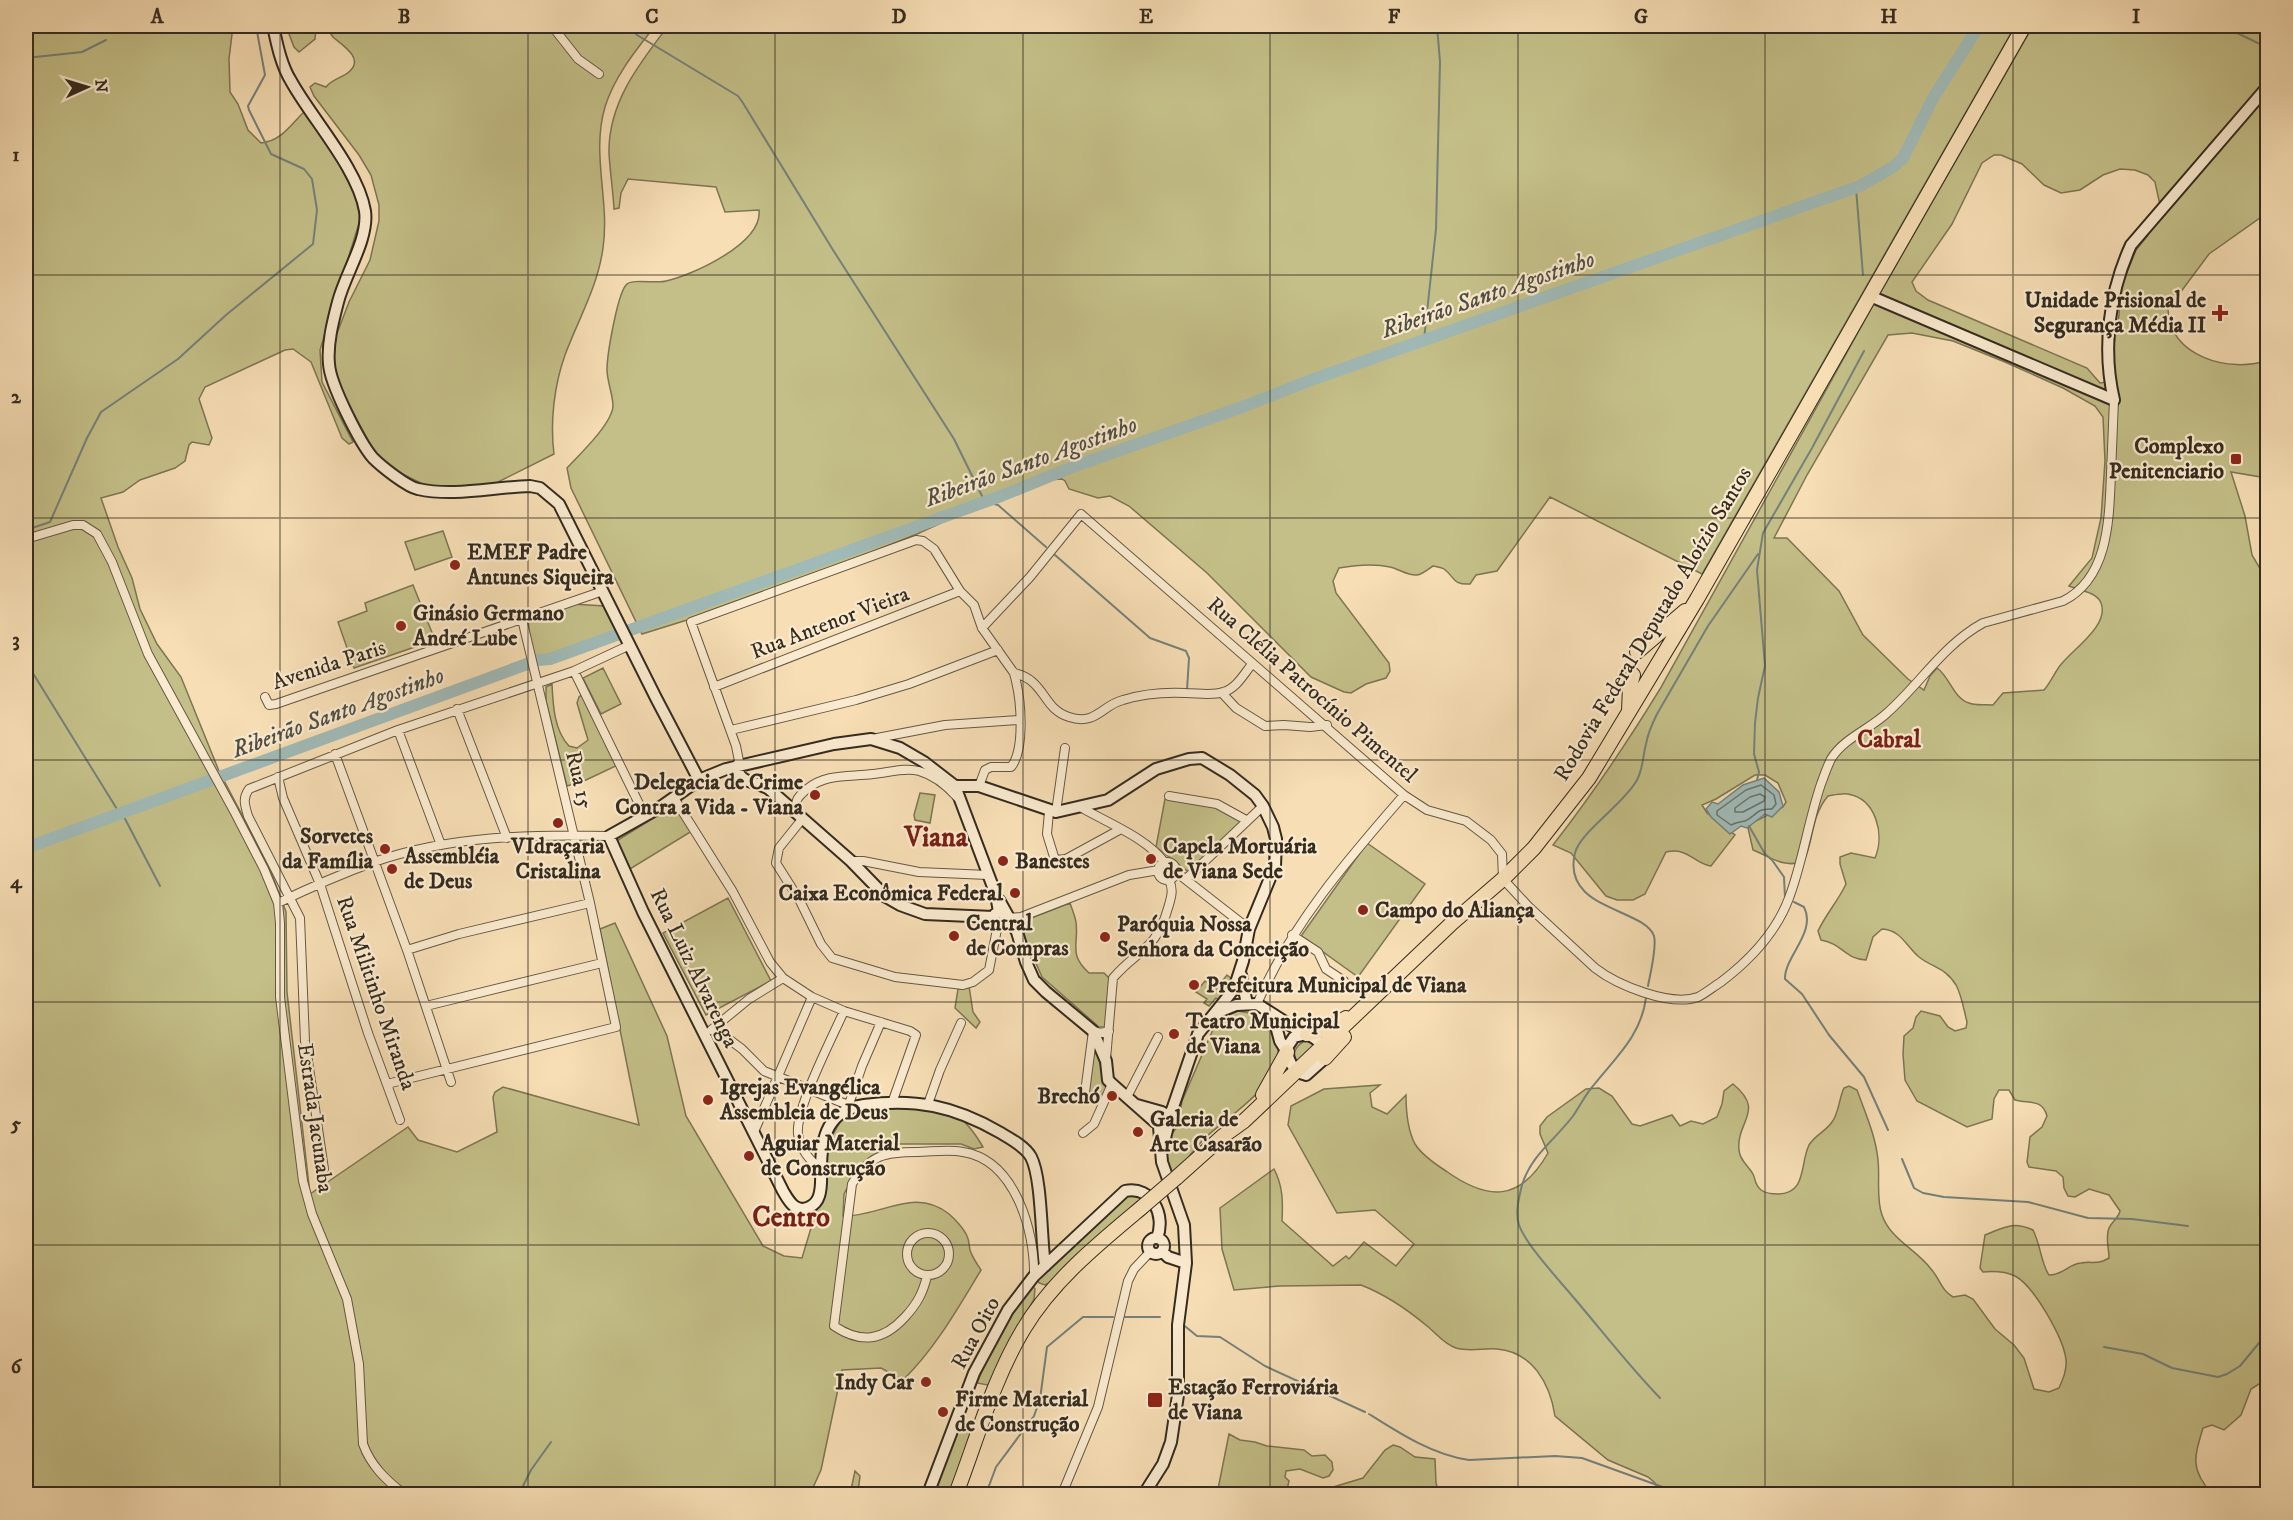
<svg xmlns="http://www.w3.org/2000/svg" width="2293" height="1520" viewBox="0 0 2293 1520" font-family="'IM FELL DW Pica',serif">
<rect width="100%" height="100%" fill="#f7deb5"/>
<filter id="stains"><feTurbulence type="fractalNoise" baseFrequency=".00333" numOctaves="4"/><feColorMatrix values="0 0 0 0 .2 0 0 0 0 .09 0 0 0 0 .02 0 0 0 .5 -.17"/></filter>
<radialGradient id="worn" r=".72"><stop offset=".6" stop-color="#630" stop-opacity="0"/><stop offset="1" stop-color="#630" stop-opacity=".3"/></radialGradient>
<path fill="#c4bf88" stroke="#7c7554" stroke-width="1.5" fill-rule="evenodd" d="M26,26H233L229,59L230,92L238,104L248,130L261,143C282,141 291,124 305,111L318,122L360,202V220L320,350L322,382L353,442L349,444L342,438L311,362L293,349L285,350L205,387L199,399L212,438L209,445L192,442L189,445L185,461L175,468L140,480L123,492L101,498L118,547L132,578L140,609L157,644L181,677L219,771L269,866L286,912L287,992L310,1194L408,1127L418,1140L457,1152L497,1132L493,1097L495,1092L503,1087L639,1125L600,929L615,923L667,1036L686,1116L763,1246L784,1256L802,1258L823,1188L826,1147L844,1115C868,1108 930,1104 952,1113C965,1119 976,1135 983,1147L974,1149L961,1144H890L859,1166L844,1194L843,1216C881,1217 914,1186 949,1214C955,1219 964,1229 967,1236C969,1240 969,1245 970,1250C972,1257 977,1264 981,1270C958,1308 935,1349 903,1380L881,1368L842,1370L821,1470L810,1494H26Z
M286,26H320L316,29L315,39L299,52L294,47Z
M324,26H655C636,50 614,77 605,107C591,154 610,201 603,248C598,286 578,320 565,355C554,386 550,422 554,454L496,483L437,491L388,467L378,458L342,393L333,360L336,336L349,302L370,260L379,221V205L371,175L359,155L314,96L310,87L315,83L326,87C333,78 343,78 350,71C364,58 342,45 333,37C330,33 328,29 324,26Z
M668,26H2015L1702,574L1550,497L1497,571L1476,575L1470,584C1452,585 1455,577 1444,569C1441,567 1437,567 1433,566C1428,569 1423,574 1417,575C1408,576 1399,569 1390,567C1373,563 1356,565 1339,568L1333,581L1336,593L1389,663L1390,671L1386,678L1366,684L1351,693L1344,692L1311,677L1207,573L1129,506L1110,496L1098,498L1069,489L1065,481L1062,479L1045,480L987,502L917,534L748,601L642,634L571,488L567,468C579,455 612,424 613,406C613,395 607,381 607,370C607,355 617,296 626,285C631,278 657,284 666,281C693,275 763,243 759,210L725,212L716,187L628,179L621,193L619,208L614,209C613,190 610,172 609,153C608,103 639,64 668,26Z
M2033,26H2267V216L2260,218L2209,254L2168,309C2168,356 2230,374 2268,360L2267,478L2231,472L2245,516L2252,555L2268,582L2267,1379L2251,1389L2241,1415L2224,1430L2212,1425L2203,1428C2194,1458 2190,1469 2212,1494H1660L1655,1483L1648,1477L1608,1460L1555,1416C1550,1384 1533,1352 1497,1349C1484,1348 1469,1352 1456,1348C1444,1344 1436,1333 1427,1326C1408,1310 1384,1294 1361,1285L1280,1286L1234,1290L1222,1249L1220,1208L1274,1169C1283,1186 1283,1202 1282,1221L1333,1266L1346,1256L1349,1259L1364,1242L1396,1266L1414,1244L1375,1210L1337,1213L1288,1125L1291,1106L1324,1089L1380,1085L1370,1093L1372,1107L1387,1114L1406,1095C1406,1111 1407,1129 1415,1144C1422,1155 1435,1164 1446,1171C1488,1201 1520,1202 1548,1153L1540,1134V1126L1547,1117L1586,1089L1599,1088L1612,1096L1632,1124L1640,1126L1672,1115L1680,1126L1691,1121L1703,1124L1717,1117L1722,1104L1724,1091L1733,1084C1766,1111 1736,1121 1739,1150C1740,1161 1748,1165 1753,1174C1756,1180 1754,1184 1761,1190C1765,1193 1772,1194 1778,1194C1807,1194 1800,1163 1809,1145C1815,1135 1825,1132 1832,1122C1839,1113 1839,1098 1844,1088L1849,1086L1857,1090C1865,1112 1876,1137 1878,1160C1880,1178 1876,1199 1882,1215C1890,1239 1917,1250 1931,1269C1940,1279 1941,1290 1953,1297L1965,1295L1973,1299L1995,1329L2014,1345L2024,1358L2034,1389L2049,1392L2059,1388C2063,1379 2067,1370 2066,1360C2064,1339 2034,1286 2015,1276C2004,1271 1994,1271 1983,1272L1980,1268L1985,1235C2005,1227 2013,1221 2033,1230C2040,1243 2042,1266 2049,1275C2064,1275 2068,1264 2081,1263C2092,1261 2098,1265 2109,1258C2109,1248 2105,1237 2109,1228C2112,1221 2118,1219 2120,1211L2109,1195L2089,1189L2075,1197L2068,1196L2064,1188L2063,1177L2056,1171L2029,1167L2027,1162L2030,1137L2042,1127L2047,1116C2042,1098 2029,1104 2015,1100L2009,1090H1999L1994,1099L1992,1119L1967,1127L1917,1101L1905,1080L1903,1054L1904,1036L1913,1028L1916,1017L1921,1011L1940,1016L1948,1027L1955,1031L1966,1028L1967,1022C1964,1011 1962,996 1956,985C1945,967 1933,968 1919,957C1906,946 1901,930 1882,929L1873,937L1866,960C1845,959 1843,944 1821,940L1818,931C1826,914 1838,901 1846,884L1840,864V857L1851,853L1875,858C1885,834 1876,799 1848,794C1842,793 1834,795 1828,796C1811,816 1814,839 1804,861C1784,869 1771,857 1753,850L1748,828L1752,823L1783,807L1786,802L1778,783L1765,775H1755L1716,799L1702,805L1707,813L1735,835L1711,866C1694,864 1689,847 1666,852L1645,894L1633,900H1617L1606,896L1571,853L1553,845C1592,795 1627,743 1660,689L1870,311ZM1994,155H2001L2022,164L2044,185L2061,193L2080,190L2103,175L2120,169L2135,170L2148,175L2155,182L2160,205L2156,217L2148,235L2136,250L2120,290L2119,315L2114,344V374L2106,382L2100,383L2087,368L1928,300L1916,291L1912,282L1952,224L1982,163ZM1912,333L1953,341L2005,362L2063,388L2095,406L2103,417L2105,461L2101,518L2092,558L2069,586C2078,590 2097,592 2101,603C2110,626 2071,650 2059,667C2054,674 2050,683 2044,690L2003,693L1993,705C1985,704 1976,706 1969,703C1953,698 1950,677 1937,668L1930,676L1924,690L1908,679L1863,635L1839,591L1787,538H1774L1807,475L1888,335Z
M443,531L452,557L415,570L405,542Z
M413,585L435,640L354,668L338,622L367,611L365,603Z
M572,604L605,606L621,633L550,659L535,662L532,653L528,620Z
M603,668L621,704L601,714L583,678Z
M552,684C553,705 554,730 569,746L577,748L588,740L577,703L579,697L585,692L620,764L586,780L567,786L546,701V687Z
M920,793L935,795L930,823L915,820L914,815Z
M1165,799L1217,805L1242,821L1190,873L1156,847Z
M671,807L677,808L692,831L630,869L618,848V840Z
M1367,843L1425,884L1358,977L1301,936Z
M728,898L771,981L706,1015L663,933Z
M1070,903C1072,909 1075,916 1076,922C1079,945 1068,954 1089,973H1104L1110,979L1106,1027H1099L1042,977L1020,927L1026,920Z
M1227,975L1234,981L1220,1001L1216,998L1209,1006L1204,1003L1207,999L1196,992L1205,981L1216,989Z
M969,986L973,1012L980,1022L976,1028L955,1008L958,989Z
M1238,1011L1250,1013L1268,1030V1019C1273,1024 1274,1030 1276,1036C1290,1081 1234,1111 1206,1137C1193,1150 1183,1166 1168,1179L1165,1163L1167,1140L1178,1126L1182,1101L1215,1025L1221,1018Z
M1303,1042H1311L1316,1045L1297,1062C1291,1055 1296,1046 1303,1042Z
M1093,1043L1107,1084L1104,1095L1088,1092Z
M1124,1193L1145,1197L1049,1283L1045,1285L1039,1283L1038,1280L1050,1269L1052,1264Z
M1032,1285L1035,1289L1034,1299L1017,1330L993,1386L977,1383L999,1331Z
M958,1426L974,1432L949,1494H930Z
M1229,1434L1240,1440L1255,1442L1267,1446L1304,1450L1312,1456L1325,1455L1332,1462L1333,1470L1329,1476L1323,1478L1300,1469L1286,1471L1285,1477L1289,1481L1286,1494H1217Z
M1393,1445L1400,1447L1415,1457L1435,1459L1436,1483L1439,1494H1318L1330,1488L1363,1478L1385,1450Z
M855,1471L860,1476L858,1492V1494H850Z"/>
<path fill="#a0bab7" stroke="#75817a" stroke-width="1.5" d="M1764,778L1779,792L1783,806L1772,817L1765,814L1747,828L1741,826L1730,834L1711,817L1706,809L1712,802L1718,804L1743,785Z"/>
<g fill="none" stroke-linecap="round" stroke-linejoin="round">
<path stroke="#6a726b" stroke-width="1.5" d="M1761,785L1774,795L1776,804L1772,809C1755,808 1756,817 1745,821C1739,822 1736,822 1731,825L1717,815V811L1746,790Z
M1760,794L1765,797L1764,801L1743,812H1735V808L1750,797Z"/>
<path stroke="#75817a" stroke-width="2" d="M629,26L637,35L738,96L743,103L833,250L954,439L985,502L998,505L1046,547
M2223,26L2268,48
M26,58L82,52L106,40
M1856,188L1863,275
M1424,340L1436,229L1440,62L1437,26
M26,530L50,522L87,438L101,412L178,359L226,315L313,244L317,210L312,179L304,169L271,154L249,110L248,106L265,75L256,26
M1055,555L1150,638L1186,651L1189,658L1187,690
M26,662L120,814
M1757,780L1759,772L1754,754L1755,723L1758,698L1765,666L1757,570L1763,533L1812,448L1864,351
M122,813L160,886
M1749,826L1765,854L1772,860L1784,877L1785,898
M1794,902L1804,907C1817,932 1784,957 1785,979L1802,994L1829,1035L1864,1077L1888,1130
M1648,986C1650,975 1657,947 1654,936C1644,908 1561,910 1575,853C1580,832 1624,804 1637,780C1643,769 1643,755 1646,744C1648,733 1652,724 1657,714L1708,626L1758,554
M1646,998C1641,1036 1615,1058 1593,1086C1585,1095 1580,1106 1573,1116C1555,1140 1531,1155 1522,1185C1519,1197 1515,1213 1519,1225C1526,1245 1560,1281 1574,1298C1603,1332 1629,1366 1660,1398
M1902,1159L1914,1188L1923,1193L1944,1197L2028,1202L2088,1218L2132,1219L2188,1226
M1125,1317H1160
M1181,1323L1197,1336L1220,1337L1265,1366L1365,1412
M2104,1347L2143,1354L2172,1368L2218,1377L2227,1374L2240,1366L2268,1332
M1369,1414C1399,1433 1433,1455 1469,1460L1555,1456L1582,1458L1682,1494
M519,1494L531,1470L551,1442
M986,1494L996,1467L1034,1416L1040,1399L1047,1347L1083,1317H1113"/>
<path stroke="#a0bab7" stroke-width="12" d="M26,848L538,660L550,659L1001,496L1075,466L1245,406L1311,380L1860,186L1893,167L1903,158L1933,98L1979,26"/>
<g stroke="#655844" stroke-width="10">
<path id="street" d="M552,26L578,59L599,74
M26,539L73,525H83L97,534L112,562L148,654L234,811L264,869L278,903L280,923V997L303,1181L312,1214L347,1299L359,1364L363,1444C371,1466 386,1480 404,1494
M982,628L1030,577L1081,514L1404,795L1427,810L1466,821L1491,840L1502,854L1503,879L1529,907L1595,968C1617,985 1670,1007 1698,997C1706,993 1713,987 1721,982C1750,960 1776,933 1789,898C1803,861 1808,822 1821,784C1824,776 1827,767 1831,759C1844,738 1870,729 1887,713C1920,684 1943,645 1983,623L2063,601C2109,578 2109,519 2111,474C2112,450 2113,425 2114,400
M574,671L645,816
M1014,673C1046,680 1042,709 1069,717C1096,726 1102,705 1123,700C1142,694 1166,692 1186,693C1198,693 1212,696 1223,692C1236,689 1244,674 1252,664
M714,687L960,591
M1222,693L1236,708L1265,726L1284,725L1310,727L1327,725
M265,697L269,705L276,704L603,591
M457,709L507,838
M398,730L441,845
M731,730L856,700L909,684L998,650
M872,739L945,725L1019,720
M335,754L407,950L451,1082
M737,766L739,761L736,746L691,622L916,540L923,541L934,549L960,591L974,605L982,628L1014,673L1016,681C1021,702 1025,750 1011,767H991L985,770L979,786
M278,777L283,798L320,884L368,1033L400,1120
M1169,796L1217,804L1246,820
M674,798L733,892L770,962L783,978L812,997L844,1011L910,1031L916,1035L892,1103
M1082,808C1108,823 1147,838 1165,863
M797,812C794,800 798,797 807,789C826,773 850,777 873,774C887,773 905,767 919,771C933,775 947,786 957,797
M1049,812L1047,834L1055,860L1066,859L1121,829
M1056,812L1065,748
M803,818L779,848L776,863L800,901L821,944L832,958L895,977L963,985L973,982L989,970L998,924
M851,861H863L919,872L988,875
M1158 871a9 9 0 1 1 18 0a9 9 0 1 1-18 0Z
M1176,872L1249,929
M1186,879L1263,806
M278,903C309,888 341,874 374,862C448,836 532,834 609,836
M1006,918L1021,917L1129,875L1159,870
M1292,935L1318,952L1326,969L1344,981
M407,950L459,934L590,903
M1257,1004C1291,925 1348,859 1404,795
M426,1006L602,963
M714,1028L742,1049L764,1071L848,1105
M711,1030L749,999L783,978
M1106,1059L1113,978C1139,948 1156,951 1168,908C1171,898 1174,890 1169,880
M387,1084L616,1027L590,903L522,619
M1127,1097L1158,1037
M1084,1100L1093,1031L1101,1033L1109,1031
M928,1104L940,1070L961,1023
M848,1107L862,1066L881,1022
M754,1132L812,997
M1083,1133L1094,1124L1112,1084
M821,1168C809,1161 800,1148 798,1134C795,1109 833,1036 844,1011
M324,1169L305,1041L300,918L248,816C245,805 242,799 249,789L398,730L574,671L630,645
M907 1254a21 21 0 1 1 42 0a21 21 0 1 1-42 0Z
M927,1276C923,1293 917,1304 905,1317C883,1341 861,1344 834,1326L852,1184C869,1155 885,1152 917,1152C931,1152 948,1149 963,1152C1015,1160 1035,1231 1034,1276
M1062,1494L1098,1407L1128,1281L1134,1269L1150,1252"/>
</g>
<g stroke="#342b1f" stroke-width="14">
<path id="secondary" d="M273,26C277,44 281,65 291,81C312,119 358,169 365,211C369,239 345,274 338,302C333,321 327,344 329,364C330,384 360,443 373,458C381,466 407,487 418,489C454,497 493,487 530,486L540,488L559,504L656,698L699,780
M1870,296L2114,400
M2114,400C2102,349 2109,293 2131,245L2268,86
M737,766C739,785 755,780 769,789L851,861L886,897L900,905L925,914L993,917
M955,786H979L1056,812L1108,800L1156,769L1189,759L1202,758L1230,775L1255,795L1263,806L1273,827L1276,839L1275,866L1249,929L1243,961L1234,989L1198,1034L1172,1110L1168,1115
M999,900L1017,932L1026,962L1034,980L1046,992L1093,1031L1106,1061L1108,1080L1112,1084L1155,1122L1160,1121
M999,912L996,895L955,786L924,762L900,748L871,739L834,744L726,769L699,780L659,808L609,836L643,912L783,1191C786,1196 789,1202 794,1206C803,1213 816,1206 819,1196C822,1187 821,1178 821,1169C821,1137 828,1110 864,1105C915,1098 954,1106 999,1132C1009,1138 1025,1146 1031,1157C1042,1178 1041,1239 1045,1266
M993.5 918a5.5 5.5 0 1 1 11 0a5.5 5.5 0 1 1-11 0Z
M1241,975L1247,1004
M1219,1012L1236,1005L1257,1004L1304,1034
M1273,1015L1280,1041L1287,1052
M1307,1034C1317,1039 1326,1045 1325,1058L1306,1075C1293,1072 1286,1059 1288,1046L1294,1037Z
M1137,1105L1162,1112
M1163,1146L1172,1110
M1148 1246a8 8 0 1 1 16 0a8 8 0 1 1-16 0Z
M1162,1251L1168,1257L1186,1263
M928,1494L974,1373L1008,1310L1034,1276L1125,1191C1152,1185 1166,1216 1157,1238
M1144,1494L1163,1464L1171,1442L1178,1395V1325L1186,1263L1184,1225L1162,1162L1159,1127L1161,1121"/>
</g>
<g stroke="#342b1f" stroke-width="16">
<path id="highway" d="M1637,652L1685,611
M1629,711L1630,686L1633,675
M1307,1034L1331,1027L1346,1018
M1325,1058L1344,1037
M1263,1095L1287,1052
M1176,1178L1223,1136L1244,1121L1452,923L1503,879L1534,848L1589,778L1697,599L2024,26
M956,1494C977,1439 993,1380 1023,1330C1052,1281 1098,1244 1141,1208"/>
</g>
<use href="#street" stroke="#faeacf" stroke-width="8"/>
<use href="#secondary" stroke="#faeacf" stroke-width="10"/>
<use href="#highway" stroke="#f7deb5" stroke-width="14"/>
<g stroke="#342b1f" stroke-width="16" stroke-linecap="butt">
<path id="highway-bridge" d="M1141,1208L1176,1178"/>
</g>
<use href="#highway-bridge" stroke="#f7deb5" stroke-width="14"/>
</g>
<path fill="none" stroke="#342b1f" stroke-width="1.5" stroke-opacity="0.55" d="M280,26V1494M528,26V1494M775,26V1494M1023,26V1494M1270,26V1494M1518,26V1494M1765,26V1494M2013,26V1494M26,275H2268M26,518H2268M26,760H2268M26,1002H2268M26,1245H2268"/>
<g fill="#8f2418" stroke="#faeacf" stroke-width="2">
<path d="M2217 304h6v6h6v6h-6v6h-6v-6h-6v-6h6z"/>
<rect x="2230" y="453" width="12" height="12" rx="3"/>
<circle cx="455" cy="565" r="6"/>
<circle cx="401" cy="626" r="6"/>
<circle cx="815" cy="795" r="6"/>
<circle cx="558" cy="823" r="6"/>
<circle cx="385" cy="849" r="6"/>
<circle cx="1151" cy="859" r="6"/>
<circle cx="1003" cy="861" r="6"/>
<circle cx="392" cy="869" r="6"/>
<circle cx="1015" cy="893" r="6"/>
<circle cx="1363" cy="910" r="6"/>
<circle cx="954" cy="936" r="6"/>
<circle cx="1105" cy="937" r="6"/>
<circle cx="1194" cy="985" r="6"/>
<circle cx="1174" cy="1034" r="6"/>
<circle cx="1112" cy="1096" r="6"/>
<circle cx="708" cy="1100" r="6"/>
<circle cx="1138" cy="1132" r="6"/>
<circle cx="749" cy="1156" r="6"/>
<circle cx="926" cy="1382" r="6"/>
<rect x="1147" y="1392" width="16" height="16" rx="3"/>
<circle cx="943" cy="1412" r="6"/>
</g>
<g text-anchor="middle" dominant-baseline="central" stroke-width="4.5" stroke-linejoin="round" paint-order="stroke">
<g font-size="22" font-weight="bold" fill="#342b1f" stroke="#faeacf" text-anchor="start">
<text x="2206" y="300" text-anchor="end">Unidade Prisional de<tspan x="2206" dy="25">Segurança Média II</tspan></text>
<text x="2224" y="446" text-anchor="end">Complexo<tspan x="2224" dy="25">Penitenciario</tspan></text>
<text x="467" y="552">EMEF Padre<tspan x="467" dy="25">Antunes Siqueira</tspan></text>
<text x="413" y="613">Ginásio Germano<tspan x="413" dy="25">André Lube</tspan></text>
<text x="803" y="782" text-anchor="end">Delegacia de Crime<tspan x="803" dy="25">Contra a Vida - Viana</tspan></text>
<text x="373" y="836" text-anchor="end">Sorvetes<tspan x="373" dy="25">da Família</tspan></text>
<text x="558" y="846" text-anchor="middle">VIdraçaria<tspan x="558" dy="25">Cristalina</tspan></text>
<text x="1163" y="846">Capela Mortuária<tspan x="1163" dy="25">de Viana Sede</tspan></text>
<text x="404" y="856">Assembléia<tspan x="404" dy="25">de Deus</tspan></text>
<text x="1015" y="861">Banestes</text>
<text x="1003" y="893" text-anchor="end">Caixa Econômica Federal</text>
<text x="1375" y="910">Campo do Aliança</text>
<text x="966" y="923">Central<tspan x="966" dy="25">de Compras</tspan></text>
<text x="1117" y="924">Paróquia Nossa<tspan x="1117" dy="25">Senhora da Conceição</tspan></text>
<text x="1206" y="985">Prefeitura Municipal de Viana</text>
<text x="1186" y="1021">Teatro Municipal<tspan x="1186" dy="25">de Viana</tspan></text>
<text x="720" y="1087">Igrejas Evangélica<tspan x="720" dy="25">Assembleia de Deus</tspan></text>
<text x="1100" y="1096" text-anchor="end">Brechó</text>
<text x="1150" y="1119">Galeria de<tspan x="1150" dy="25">Arte Casarão</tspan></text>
<text x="761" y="1143">Aguiar Material<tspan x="761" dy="25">de Construção</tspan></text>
<text x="914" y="1382" text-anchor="end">Indy Car</text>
<text x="1168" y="1387">Estação Ferroviária<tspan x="1168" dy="25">de Viana</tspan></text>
<text x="955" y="1399">Firme Material<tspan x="955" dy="25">de Construção</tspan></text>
</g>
<g font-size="22" fill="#342b1f" stroke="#faeacf">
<text transform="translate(830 623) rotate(-21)">Rua Antenor Vieira</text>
<text transform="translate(1653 624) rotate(-59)">Rodovia Federal Deputado Aloízio Santos</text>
<text transform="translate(329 665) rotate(-18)">Avenida Paris</text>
<text transform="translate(1312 690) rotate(41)">Rua Clélia Patrocínio Pimentel</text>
<text transform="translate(579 780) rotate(77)">Rua 15</text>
<text transform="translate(694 968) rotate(64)">Rua Luiz Alvarenga</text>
<text transform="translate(376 993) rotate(71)">Rua Militinho Miranda</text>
<text transform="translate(315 1118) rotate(82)">Estrada Jacunaba</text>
<text transform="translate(976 1333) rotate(-62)">Rua Oito</text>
</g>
<g font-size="24" font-style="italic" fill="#4f4f45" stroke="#faeacf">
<text transform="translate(1488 295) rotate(-19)">Ribeirão Santo Agostinho</text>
<text transform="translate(1031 462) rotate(-20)">Ribeirão Santo Agostinho</text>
<text transform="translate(338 713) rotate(-20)">Ribeirão Santo Agostinho</text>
</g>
<g font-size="24" font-weight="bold" fill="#7a1f14" stroke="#faeacf">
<text x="1889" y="740">Cabral</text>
</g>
<g font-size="28" font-weight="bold" fill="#7a1f14" stroke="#faeacf">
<text x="936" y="837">Viana</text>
<text x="791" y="1217">Centro</text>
</g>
</g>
<rect width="2293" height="1520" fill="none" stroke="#f7deb5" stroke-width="66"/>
<g transform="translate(87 87) rotate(86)" stroke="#faeacf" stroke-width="4.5" paint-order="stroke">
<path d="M0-4.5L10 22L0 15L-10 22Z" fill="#342b1f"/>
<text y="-9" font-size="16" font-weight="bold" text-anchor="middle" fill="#342b1f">N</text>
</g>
<rect x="33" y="33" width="2227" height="1454" fill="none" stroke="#342b1f" stroke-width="2"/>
<g font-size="20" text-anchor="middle" font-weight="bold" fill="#342b1f">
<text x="157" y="23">A</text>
<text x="404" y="23">B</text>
<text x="652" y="23">C</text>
<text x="899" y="23">D</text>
<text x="1146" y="23">E</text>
<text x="1394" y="23">F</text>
<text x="1641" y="23">G</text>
<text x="1889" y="23">H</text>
<text x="2136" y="23">I</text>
<text x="16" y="161">1</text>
<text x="16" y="403">2</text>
<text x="16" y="646">3</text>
<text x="16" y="888">4</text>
<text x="16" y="1130">5</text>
<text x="16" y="1373">6</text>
</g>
<rect width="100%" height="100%" filter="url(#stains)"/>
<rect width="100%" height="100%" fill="url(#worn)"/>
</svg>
